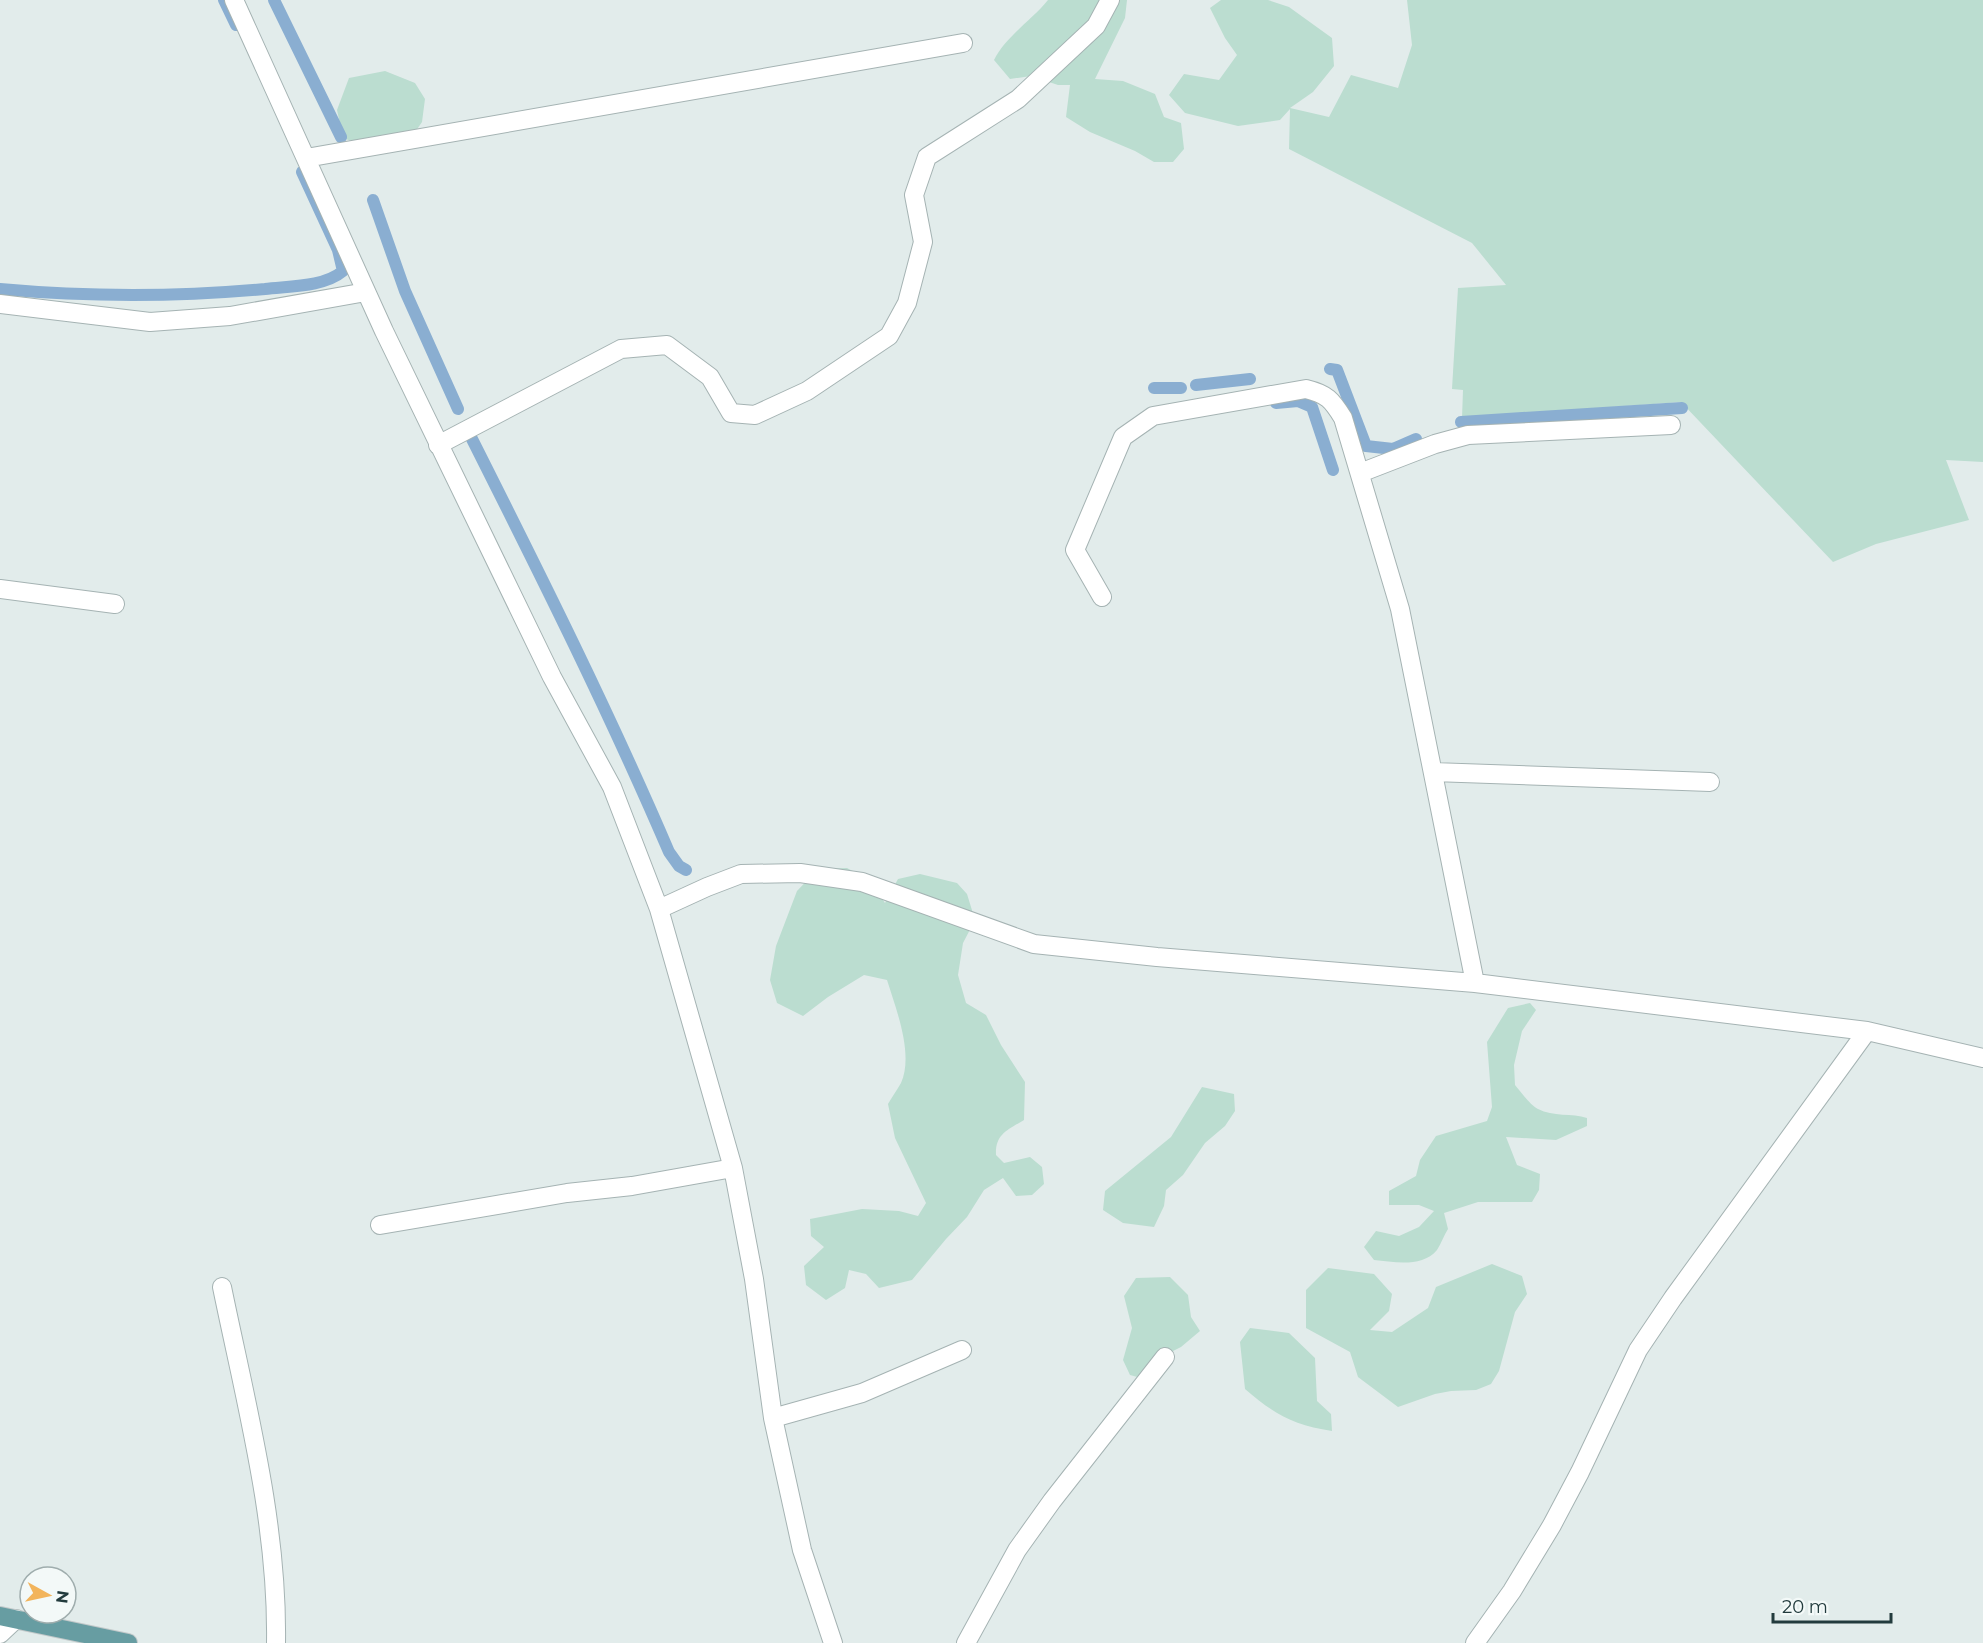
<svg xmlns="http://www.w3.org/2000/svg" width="1983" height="1643" viewBox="0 0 1983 1643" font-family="Montserrat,sans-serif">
<rect width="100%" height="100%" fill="#e2eceb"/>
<path fill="#bbddd0" d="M1048,0H1127L1125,18L1095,79L1123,81L1155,94L1164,117L1181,123L1184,149L1173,162H1154L1135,151L1090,132L1066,117L1070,85H1058L1031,76L1010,79L994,60C1006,36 1031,21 1048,0Z
M1221,0H1268L1289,7L1332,38L1334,66L1313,92L1290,108L1329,117L1351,75L1398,88L1412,45L1407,0H1983V462L1946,460L1969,520L1876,544L1833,562L1681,402L1462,418L1463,390L1452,389L1458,288L1506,285L1472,243L1289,149L1290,109L1280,120L1238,126L1185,113L1169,95L1184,74L1219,80L1237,55L1225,38L1210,8Z
M385,71L415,83L425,99L422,122L411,138L362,145L343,138L337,110L349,78Z
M847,868L869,880L885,903L898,879L920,874L957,883L967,894L975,920L963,943L958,975L966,1003L986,1015L1001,1045L1025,1082L1024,1120C1008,1130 995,1134 996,1155L1004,1163L1030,1157L1042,1167L1044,1184L1032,1195L1016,1196L1003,1178L984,1190L967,1217L946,1239L912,1280L879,1288L866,1274L849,1270L845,1288L826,1300L806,1285L804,1266L824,1247L811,1236L810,1219L862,1209L899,1211L918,1216L926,1203L895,1138L888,1104C892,1097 897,1090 901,1083C914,1054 896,1009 887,980L864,975L828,997L803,1016L777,1003L770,980L776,946L797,891L818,869Z
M1530,1003L1536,1010L1522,1031L1514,1065L1515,1085C1521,1092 1530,1105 1538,1109C1553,1117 1572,1113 1587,1118V1126L1556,1140L1506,1137L1517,1165L1540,1174L1539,1190L1532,1202H1478L1444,1213L1448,1229C1444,1235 1441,1244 1437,1250C1422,1268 1394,1262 1374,1260L1364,1247L1376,1231L1399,1236L1419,1227L1434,1211L1419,1205H1389V1191L1416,1176L1420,1160L1436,1136L1487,1121L1492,1107L1487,1042L1508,1008Z
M1202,1087L1234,1094L1235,1111L1225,1126L1205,1143L1183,1175L1166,1190L1164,1206L1154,1227L1123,1223L1103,1210L1105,1191L1171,1137Z
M1492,1264L1522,1276L1527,1294L1515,1312L1499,1371L1491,1384L1476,1390L1451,1391L1435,1394L1398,1407L1358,1377L1350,1352L1306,1328V1290L1328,1268L1374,1274L1392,1294L1389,1311L1370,1330L1392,1332L1428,1308L1436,1287Z
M1170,1277L1188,1295L1191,1317L1200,1331L1181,1347L1155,1360L1141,1378L1130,1375L1123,1360L1132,1328L1124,1296L1136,1278Z
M1250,1328L1289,1333L1315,1358L1317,1401L1331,1414L1332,1431C1293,1425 1274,1414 1245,1389L1240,1342Z"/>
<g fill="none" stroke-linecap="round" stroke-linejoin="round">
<path stroke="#8aaed1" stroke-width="12" d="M224,0L236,25
M274,0L341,137
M373,200L405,291L458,409
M0,289C88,297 177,297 265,289C290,286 324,287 343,271L338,250L302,172
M1330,369L1337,370L1366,446L1393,449L1416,439
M1196,385L1250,379
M1154,388H1181
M1276,403L1298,401L1312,407L1333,470
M1461,422L1682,408
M472,439C541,576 609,712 669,852L679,866L686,870"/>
<g stroke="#a5b3b3" stroke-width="20">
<path id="minor" d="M234,0L384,331L552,677L612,787L659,909L733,1168L754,1279L773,1418L802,1550L833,1643
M306,158L963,43
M0,304L150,322L230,316L366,292
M438,445L621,349L667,345L710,377L731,413L755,415L807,391L889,336L907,303L923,242L914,195L927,157L1018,99L1096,26L1110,0
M1360,473L1435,444L1468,435L1671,425
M0,589L115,604
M1102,597L1075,550L1123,437L1153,416L1306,389C1327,394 1332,400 1343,418L1400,609L1475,983
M1433,772L1710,782
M659,909L707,887L741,874L800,873L862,882L1034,944L1157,957L1475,983L1867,1031L1983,1058
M380,1225L567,1193L632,1186L733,1168
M222,1287C246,1404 278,1523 276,1643
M773,1418L862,1393L962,1350
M0,1634L16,1619
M966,1643L1017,1550L1052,1501L1165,1357
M1475,1643L1512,1591L1552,1525L1580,1472L1638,1350L1673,1298L1867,1031"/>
</g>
<g stroke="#c1c8c9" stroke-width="20">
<path id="major" d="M0,1616L128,1643"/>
</g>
<use href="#minor" stroke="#fff" stroke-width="18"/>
<use href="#major" stroke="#679da2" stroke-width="18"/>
</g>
<g transform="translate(48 1595) rotate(98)"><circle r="28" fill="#f3f9f8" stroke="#9fadad" stroke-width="1.5"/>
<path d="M0-4.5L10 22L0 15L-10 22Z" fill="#f2b45b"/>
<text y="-9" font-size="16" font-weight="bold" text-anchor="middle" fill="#223b3d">N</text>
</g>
<path d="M1773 1613v9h118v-9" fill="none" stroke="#223b3d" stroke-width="3"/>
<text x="1782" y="1613" font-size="18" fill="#223b3d" stroke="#f3f9f8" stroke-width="4.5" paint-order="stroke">20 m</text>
</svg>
